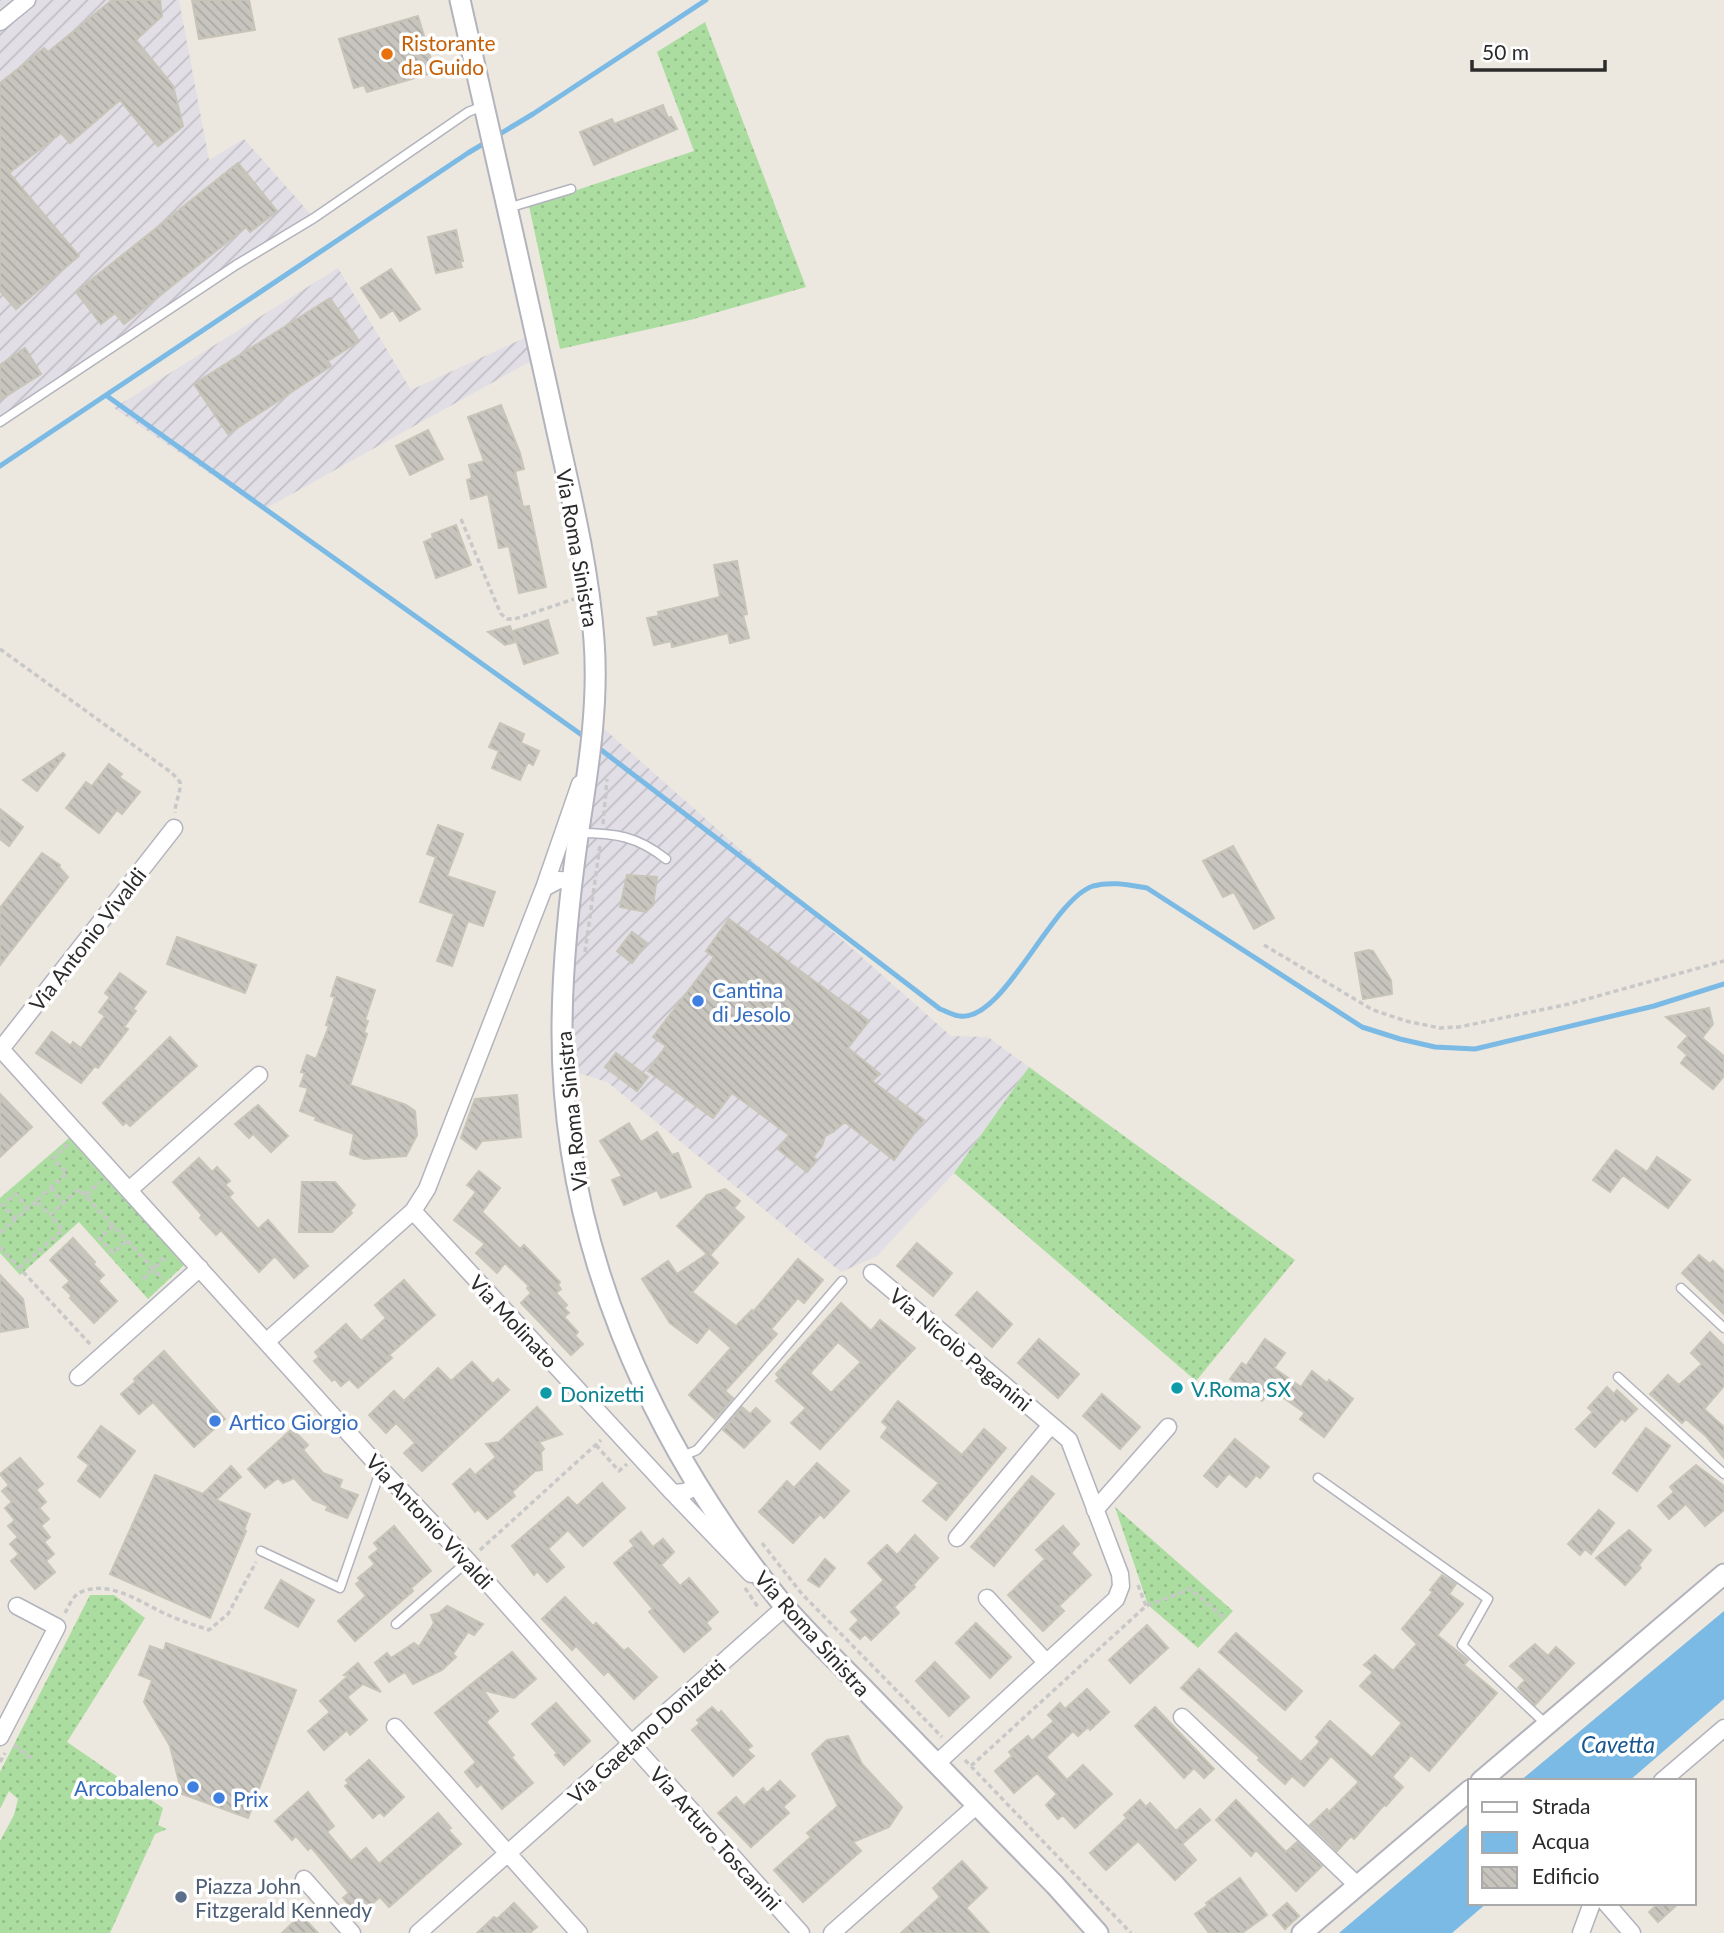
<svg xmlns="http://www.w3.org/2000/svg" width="1724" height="1933" viewBox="0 0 1724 1933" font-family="Lato,sans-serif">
<defs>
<pattern id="industrial-furrows" width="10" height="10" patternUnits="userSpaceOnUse" patternTransform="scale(1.75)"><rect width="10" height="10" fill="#e1dee5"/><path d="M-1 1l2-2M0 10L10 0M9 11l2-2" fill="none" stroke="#c1bfc5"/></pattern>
<pattern id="grass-dots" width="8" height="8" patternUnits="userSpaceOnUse" patternTransform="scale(1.75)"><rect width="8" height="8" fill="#acdda0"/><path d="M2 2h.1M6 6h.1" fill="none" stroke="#94be8a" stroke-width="1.8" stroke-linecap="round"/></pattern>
<pattern id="building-back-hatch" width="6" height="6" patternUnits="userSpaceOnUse" patternTransform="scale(1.75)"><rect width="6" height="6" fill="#c7c5be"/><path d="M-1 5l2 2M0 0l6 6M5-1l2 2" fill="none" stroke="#aba9a3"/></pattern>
</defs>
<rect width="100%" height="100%" fill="#ece8df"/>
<path fill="url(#industrial-furrows)" d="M0,0H179L209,160L244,139L314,218L0,422Z
M338,268L411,390L535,333L540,356L263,510L114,408Z
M594,720L951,1036L988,1037L1029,1067L954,1173L877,1256L841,1272L607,1082L563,1068Z"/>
<path fill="url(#grass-dots)" d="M705,22L806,287L690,320L560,349L529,206L694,151L657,52Z
M1029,1067L1295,1260L1196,1381L954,1173Z
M69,1138L184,1265L148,1299L79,1222L20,1275L0,1253V1198Z
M1115,1507L1233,1611L1198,1648L1148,1605Z
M90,1595H114L145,1618L67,1742L163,1808L158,1825L167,1829L155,1834L110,1933H0V1841L14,1815L18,1799L9,1791L0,1809V1772Z"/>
<path fill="#7bbae5" d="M1724,1611V1699L1629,1781H1520Z
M1470,1822V1903H1487L1452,1933H1339Z"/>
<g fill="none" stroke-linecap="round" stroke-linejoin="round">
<path stroke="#7bbae5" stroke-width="5" d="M107,396L586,738
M0,466L468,153L533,114L706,0
M596,746L940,1009C946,1011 954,1016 960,1016C1004,1022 1051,900 1093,886C1112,881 1129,885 1147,888L1362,1027L1400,1039L1435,1047L1475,1049L1654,1006L1724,984"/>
</g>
<path fill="url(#building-back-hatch)" stroke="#c7c4b8" stroke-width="2" fill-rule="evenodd" d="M112,0H160L162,16L136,40L173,86L183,126L158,146L120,100L70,143L61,133L9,173L79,256L16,309L0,291V83L44,48L48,52Z
M192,0H249L255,30L199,39Z
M418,16L435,72L367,92L364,85L354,88L339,39Z
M663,105L668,118L671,117L677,129L594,165L580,132L612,119L614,124Z
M238,163L277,211L250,232L246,227L124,324L115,313L101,324L76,292Z
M456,230L463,261H460L462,267L436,273L428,237Z
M391,269L420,309L400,321L393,310L381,318L361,288Z
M330,298L359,341L328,361L331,366L228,434L194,384Z
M25,348L41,374L0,400V365Z
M501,405L520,453L524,469L515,471L523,507L529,506L546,587L519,593L509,546L499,548L488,494L471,499L467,480L472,478L469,465L484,461L468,417Z
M428,430L443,459L410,475L396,446Z
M456,525L471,565L436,578L424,542L433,538L432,534Z
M737,561L747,614L743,615L749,638L730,643L728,633L672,647L671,641L654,645L647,618L659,616L658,612L720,597L714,565Z
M548,620L558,653L524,664L513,631Z
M510,626L515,642L505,645L488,632Z
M500,723L524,734L521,743L539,751L533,765L528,762L520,780L492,768L499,751L489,747Z
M63,753L65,755L37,791L23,780Z
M109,764L122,774L119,777L140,792L122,814L117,810L99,833L66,808L86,782L92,786Z
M0,809L23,827L9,846L0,839Z
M438,825L463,834L447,876L495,892L483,926L468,921L452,966L437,961L454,914L420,902L436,857L427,854Z
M1233,846L1274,918L1254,929L1234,892L1223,897L1203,861Z
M42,853L60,865L59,867L68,877L0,965V908Z
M627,875L657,877L653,905L646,912L620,907Z
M729,919L869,1021L848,1048L880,1074L872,1081L924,1120L894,1160L845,1122L833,1132L825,1136L822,1146L813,1157L817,1160L807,1172L778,1149L789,1135L732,1093L713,1118L648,1071L666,1046L653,1037L714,957L706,951Z
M632,932L647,943L632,963L617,951Z
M177,937L256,965L245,993L167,964Z
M1369,950L1373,951L1391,980L1392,994L1363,999L1355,953Z
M120,973L146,992L133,1009L136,1011L124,1027L128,1029L98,1068L95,1066L81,1083L36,1053L52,1032L71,1046L73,1042L81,1048L105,1016L99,1012L110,997L105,993Z
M337,977L375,990L365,1020L368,1021L364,1032L367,1034L350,1085L406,1105L415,1111L417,1135L406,1156L364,1159L350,1154L354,1134L315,1120L316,1117L300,1111L308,1088L300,1086L305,1073L301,1072L307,1055L316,1059L329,1026L326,1025L335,997L331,996Z
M1709,1008L1713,1024L1702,1038L1724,1056V1076L1713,1089L1681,1063L1687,1055L1678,1047L1688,1036L1666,1017Z
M170,1037L197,1066L130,1126L126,1122L123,1125L103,1103Z
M616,1053L648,1077L637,1091L605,1067Z
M0,1094L32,1127L0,1157Z
M517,1095L521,1137L482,1141L476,1149L461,1138L475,1099Z
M258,1105L288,1136L271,1152L253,1134L249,1138L235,1124Z
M629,1123L641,1142L657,1132L672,1155L678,1153L691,1187L661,1198L657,1190L624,1205L612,1180L622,1176L600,1141Z
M1616,1150L1647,1172L1657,1157L1690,1180L1668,1208L1623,1175L1610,1192L1593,1180Z
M199,1158L212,1172L217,1167L230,1181L225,1185L233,1193L229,1197L258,1229L268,1220L308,1266L294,1278L275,1256L259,1272L221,1230L216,1235L200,1218L202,1215L173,1182Z
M479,1171L500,1188L482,1212L520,1249L524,1245L560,1282L558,1285L561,1289L556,1293L567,1305L564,1308L569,1313L564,1317L578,1332L575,1336L583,1344L571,1355L521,1303L531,1293L527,1288L529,1286L505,1263L497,1273L476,1253L485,1244L454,1220L476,1192L467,1185Z
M302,1182H335L355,1205L350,1211L352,1213L332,1232H299Z
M725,1189L740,1201L734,1208L744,1217L710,1255L718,1263L692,1292L736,1326L752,1310L753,1312L798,1259L823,1280L804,1303L798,1298L771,1329L777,1334L725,1391L733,1398L715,1419L689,1395L731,1348L709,1328L697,1343L670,1323L642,1279L668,1261L677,1274L707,1254L677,1226L707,1195Z
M73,1238L95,1262L93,1264L104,1275L98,1281L117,1301L94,1323L70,1298L72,1296L63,1287L70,1281L50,1260Z
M917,1243L952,1273L933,1296L897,1266Z
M1699,1255L1710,1264L1713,1261L1724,1271V1314L1682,1273Z
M0,1275L23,1299L28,1327L0,1332Z
M404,1280L435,1315L389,1355L392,1358L358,1388L349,1379L341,1386L335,1379L332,1381L314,1361L319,1357L315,1352L346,1324L361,1341L386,1318L375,1305Z
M977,1292L1012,1324L992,1347L956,1315Z
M841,1303L871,1331L880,1320L915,1348L820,1449L791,1423L806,1408L776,1381L779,1378L776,1374ZM838,1342L861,1362L831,1393L810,1373Z
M1710,1332L1724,1346V1386L1704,1409L1724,1427V1458L1706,1436L1686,1419L1682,1423L1650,1394L1668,1375L1679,1385L1702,1364L1691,1353Z
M1039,1339L1079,1374L1058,1398L1018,1363Z
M1265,1339L1285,1353L1274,1368L1301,1387L1312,1371L1327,1383L1329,1380L1353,1399L1324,1437L1300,1419L1305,1413L1271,1389L1262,1401L1230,1379L1242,1363L1246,1366Z
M164,1351L225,1419L194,1447L153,1402L139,1414L121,1394L136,1381L134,1379Z
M472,1362L493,1384L498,1379L509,1390L422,1471L404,1453L415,1443L396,1423L386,1433L369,1415L394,1391L404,1401L438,1368L451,1381Z
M1607,1387L1614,1394L1617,1390L1637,1409L1625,1421L1622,1418L1595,1447L1576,1429L1593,1412L1588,1408Z
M1102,1394L1140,1427L1120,1449L1083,1416Z
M898,1401L962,1455L984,1429L1006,1448L946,1520L923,1501L939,1483L881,1437L888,1427L882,1422Z
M537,1407L562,1434L539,1442L544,1449L541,1452L542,1470L535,1471L512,1492L515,1496L487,1519L478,1509L475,1512L453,1484L470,1469L475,1475L496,1457L486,1444L499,1442Z
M742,1407L750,1414L756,1408L770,1421L744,1448L723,1430Z
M101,1426L135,1451L100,1497L78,1481L89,1465L78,1457Z
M1646,1428L1670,1446L1637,1491L1613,1473Z
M292,1429L308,1445L303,1450L323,1473L342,1480L339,1488L358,1495L347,1518L326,1510L328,1506L313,1500L294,1478L283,1483L278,1478L265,1488L248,1469Z
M1235,1439L1269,1467L1260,1478L1256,1475L1246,1487L1229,1473L1217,1487L1204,1476Z
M20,1458L43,1484L36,1490L46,1502L39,1508L49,1519L41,1526L50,1537L44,1542L54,1554L46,1561L55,1572L35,1589L11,1561L19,1554L10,1544L18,1537L8,1526L15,1520L5,1508L12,1502L2,1491L9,1485L0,1474Z
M817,1463L849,1491L824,1518L820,1514L793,1543L759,1512L787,1481L794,1488Z
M1696,1465L1724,1486V1510L1705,1526L1686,1504L1669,1519L1658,1506L1674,1492L1670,1487Z
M231,1466L241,1477L216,1500L250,1514L244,1530L246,1531L210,1618L110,1574L155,1475L203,1494Z
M1032,1476L1054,1494L994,1566L971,1547Z
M602,1483L625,1508L583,1546L568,1530L548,1549L564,1567L547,1582L537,1571L534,1575L512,1546L568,1497L577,1506Z
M1599,1510L1614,1523L1591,1554L1585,1549L1580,1555L1568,1544Z
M394,1526L431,1571L411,1588L413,1591L355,1641L338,1621L366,1596L356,1584L360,1581L358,1578L375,1564L369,1557L379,1549L374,1543Z
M1063,1526L1079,1544L1071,1553L1091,1575L1059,1606L1064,1611L1043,1631L1008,1595L1045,1559L1036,1550Z
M1629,1530L1651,1550L1639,1565L1641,1568L1625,1585L1596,1558Z
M641,1532L653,1547L663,1539L674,1552L661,1565L680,1586L689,1578L718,1612L706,1623L711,1629L684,1652L649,1612L653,1609L614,1563L634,1546L630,1541Z
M915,1535L938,1558L913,1585L915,1587L894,1607L899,1613L871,1640L865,1634L860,1639L850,1629L859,1620L851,1612L884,1580L868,1563L887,1545L897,1555Z
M825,1559L835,1568L819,1587L808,1580Z
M1442,1575L1456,1584L1449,1594L1463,1604L1437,1635L1468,1660L1464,1665L1497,1693L1429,1771L1411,1755L1392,1777L1403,1787L1386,1806L1384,1805L1354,1839L1351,1836L1337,1851L1310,1825L1327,1809L1329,1812L1359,1782L1331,1756L1304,1786L1292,1776L1285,1784L1258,1760L1260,1758L1181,1688L1199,1669L1301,1762L1320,1742L1316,1737L1330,1721L1372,1758L1402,1723L1360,1686L1373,1672L1364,1665L1375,1655L1393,1671L1407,1655L1417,1644L1402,1629L1433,1592L1430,1590Z
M281,1580L314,1600L298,1627L265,1608Z
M565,1597L593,1626L596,1623L624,1651L628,1648L657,1677L634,1699L608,1671L604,1675L576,1646L572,1650L542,1619Z
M447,1606L483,1624L474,1635L468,1632L453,1654L456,1657L442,1670L413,1684L405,1672L389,1682L375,1663L387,1653L391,1658L414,1643L419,1647L434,1623L431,1615L439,1613Z
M976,1623L1011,1657L990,1678L956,1643Z
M1147,1625L1168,1648L1130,1683L1109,1660Z
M1236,1633L1302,1691L1285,1710L1219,1652Z
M166,1643L296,1690L248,1818L182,1794L170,1746L144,1702L152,1680L139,1675L150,1646L164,1651Z
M1535,1644L1548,1656L1556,1647L1574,1663L1535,1705L1518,1688L1525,1680L1510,1666Z
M512,1652L536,1679L514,1698L483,1690L498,1711L486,1722L514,1755L511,1757L533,1783L502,1809L481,1784L477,1787L465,1772L476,1762L435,1713Z
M935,1662L969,1697L949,1716L916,1681Z
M358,1663L381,1692L363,1684L347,1697L367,1720L350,1735L347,1730L324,1750L308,1731L330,1712L320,1701L348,1676L344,1675Z
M1087,1689L1109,1712L1090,1730L1088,1727L1078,1736L1073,1731L1046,1757L1067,1780L1083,1765L1112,1794L1075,1828L1063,1815L1058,1819L1046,1805L1057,1794L1037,1773L1014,1793L995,1771L1012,1756L1009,1752L1028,1736L1032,1741L1054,1721L1048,1715L1060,1703L1065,1709Z
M556,1703L590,1741L564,1765L555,1755L557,1753L532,1724Z
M712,1707L719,1714L721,1711L752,1746L747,1750L754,1756L733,1776L692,1730L700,1723L697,1720Z
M1155,1707L1214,1769L1204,1778L1194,1768L1184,1778L1135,1726Z
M848,1736L862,1764L902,1807L889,1827L853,1842L861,1851L803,1902L774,1870L811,1837L807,1833L838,1806L812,1754L827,1740Z
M369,1760L404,1797L384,1816L380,1812L373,1818L345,1786L349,1783L346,1780Z
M780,1781L795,1796L783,1807L789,1813L751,1847L718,1813L736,1797L744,1806L763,1788L767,1793Z
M308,1792L334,1826L327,1832L351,1861L366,1848L379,1864L438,1813L451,1828L448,1830L461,1844L389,1907L380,1897L358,1916L343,1898L349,1893L311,1847L308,1850L296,1836L292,1840L275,1821Z
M1140,1800L1146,1807L1150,1803L1176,1831L1200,1809L1210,1820L1182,1844L1196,1860L1175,1880L1138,1841L1106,1870L1090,1853L1127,1818L1124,1815Z
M1236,1800L1286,1852L1297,1842L1322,1866L1296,1891L1256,1850L1251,1856L1216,1820Z
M962,1861L987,1888L966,1908L989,1933H901L940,1897L933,1888Z
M1240,1878L1267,1915L1242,1933H1209L1195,1914L1208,1905L1206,1903Z
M514,1903L537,1927L530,1933H477L494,1917L497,1919Z
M1287,1903L1299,1916L1285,1929L1273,1915Z
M1659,1903H1679L1658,1922L1649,1912Z
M301,1915L318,1933H282Z"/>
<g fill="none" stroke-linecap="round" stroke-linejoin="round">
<g stroke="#b2b3bd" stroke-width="11">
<path id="service" d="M508,208L571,189
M0,422L236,265L314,218L468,112L483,106
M579,833C615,833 637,836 666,859
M1681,1288L1724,1328
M1618,1377L1724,1474
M683,1456L697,1450L842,1281
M1318,1478L1488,1599L1462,1645L1547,1725
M261,1551L340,1588L381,1469
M396,1624L468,1561"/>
</g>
<g stroke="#b2b3bd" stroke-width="19">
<path id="minor" d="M0,22L27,0
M544,888L580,784
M0,1048L381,1469L468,1561L801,1933
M1,1049L174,828
M129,1190L259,1075
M413,1211L673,1493L685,1492L697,1486
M872,1273L1069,1440L1120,1574L1121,1586L1116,1599L936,1764
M266,1342L413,1211L427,1189L544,888L559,880L573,881
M78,1377L200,1268
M673,1493L751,1574
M1095,1510L1168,1427
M957,1538L1051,1425
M987,1598L1046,1662
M1182,1717L1358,1886
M395,1727L579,1933
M0,1737L57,1627L17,1606
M1662,1781L1724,1728
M304,1879L352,1933
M1606,1903L1632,1933
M418,1933L785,1607L777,1599
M832,1933L977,1805
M1581,1933L1592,1903"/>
</g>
<g stroke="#b2b3bd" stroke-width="23">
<path id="tertiary" d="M460,0C490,132 520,263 549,395C566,476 588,557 594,640C599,706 588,770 578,836C569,900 562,967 562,1032C562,1243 649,1440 781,1602C807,1633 838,1662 867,1692C929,1756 992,1821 1055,1885L1098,1933
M1481,1781L1724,1574
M1302,1933L1470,1790"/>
</g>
<path stroke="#c8c8c8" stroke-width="3.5" stroke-dasharray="5 3.5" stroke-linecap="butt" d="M461,519L497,605L501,614L507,619H515L574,599
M0,649L172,773L180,782C181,794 175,801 175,813
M603,824L607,779
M1264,945L1373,1010L1406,1021L1440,1028L1459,1027L1569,1004L1724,961
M585,952L600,845
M68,1144L53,1158L67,1173L36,1201L50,1215L79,1189L163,1279
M51,1188L63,1202
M86,1195L100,1182
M16,1219L3,1205L16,1194L28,1208
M113,1226L99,1238L113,1253L127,1240
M0,1233L36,1201
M0,1247L90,1344
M19,1268L63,1230L50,1215
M143,1279L167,1256
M596,1445L619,1471L627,1464
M762,1543L802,1594L942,1737
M480,1550L601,1440
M1138,1585L1146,1606
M745,1588L758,1607
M65,1613C69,1606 73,1595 81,1592C110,1579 143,1604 168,1615C181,1621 195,1625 209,1630L228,1614L256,1562
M14,1745L31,1758
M965,1760L1131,1933
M0,1762L5,1753
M971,1766L1146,1606L1190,1589L1226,1619"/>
<use href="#service" stroke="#fff" stroke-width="8"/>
<use href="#minor" stroke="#fff" stroke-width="16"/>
<use href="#tertiary" stroke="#fff" stroke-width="19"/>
</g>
<circle fill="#e8710a" stroke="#fff" stroke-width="2.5" cx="387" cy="54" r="7"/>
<g fill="#3f7fe0" stroke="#fff" stroke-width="2.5">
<circle cx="698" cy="1001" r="7"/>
<circle cx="215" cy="1421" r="7"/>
<circle cx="193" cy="1787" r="7"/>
<circle cx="219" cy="1798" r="7"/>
</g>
<g fill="#0f9aa8" stroke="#fff" stroke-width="2.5">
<circle cx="1177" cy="1388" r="7"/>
<circle cx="546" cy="1393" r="7"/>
</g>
<circle fill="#5c6f8a" stroke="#fff" stroke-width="2.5" cx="181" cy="1897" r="7"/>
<g text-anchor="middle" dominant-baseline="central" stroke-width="7" stroke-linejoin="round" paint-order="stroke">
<g font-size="21" fill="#c56008" stroke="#fff" text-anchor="start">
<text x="401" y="42">Ristorante<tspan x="401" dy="24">da Guido</tspan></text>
</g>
<g font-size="21" fill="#2b2b2b" stroke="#fff">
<text transform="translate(578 548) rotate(80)">Via Roma Sinistra</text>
<text transform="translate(87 939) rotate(-52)">Via Antonio Vivaldi</text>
<text transform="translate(571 1111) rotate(-96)">Via Roma Sinistra</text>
<text transform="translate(514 1321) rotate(47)">Via Molinato</text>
<text transform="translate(961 1349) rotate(40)">Via Nicolò Paganini</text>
<text transform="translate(430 1521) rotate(47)">Via Antonio Vivaldi</text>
<text transform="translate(813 1633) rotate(48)">Via Roma Sinistra</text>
<text transform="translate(646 1731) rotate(-42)">Via Gaetano Donizetti</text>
<text transform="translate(716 1838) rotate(48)">Via Arturo Toscanini</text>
</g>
<g font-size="21" fill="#366cbe" stroke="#fff" text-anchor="start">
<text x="712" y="989">Cantina<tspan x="712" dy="24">di Jesolo</tspan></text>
<text x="229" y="1421">Artico Giorgio</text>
<text x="179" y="1787" text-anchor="end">Arcobaleno</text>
<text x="233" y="1798">Prix</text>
</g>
<g font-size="21" fill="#0d838f" stroke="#fff" text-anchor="start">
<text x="1191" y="1388">V.Roma SX</text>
<text x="560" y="1393">Donizetti</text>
</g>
<g font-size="21" fill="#4e5e75" stroke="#fff" text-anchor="start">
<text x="195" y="1885">Piazza John<tspan x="195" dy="24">Fitzgerald Kennedy</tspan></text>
</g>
<g font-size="23" font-style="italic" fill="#195791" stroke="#fff">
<text x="1618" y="1744">Cavetta</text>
</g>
</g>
<rect x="1468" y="1779" width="228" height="126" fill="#ffffff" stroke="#aaaaaa" stroke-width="2"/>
<rect x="1482" y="1802" width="35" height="10" fill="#ffffff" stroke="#aaaaaa" stroke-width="2"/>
<text x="1532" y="1814" font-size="21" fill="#2b2b2b">Strada</text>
<rect x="1482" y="1832" width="35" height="21" fill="#7bbae5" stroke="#aaaaaa" stroke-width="2"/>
<text x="1532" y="1849" font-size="21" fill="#2b2b2b">Acqua</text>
<rect x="1482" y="1867" width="35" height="21" fill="url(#building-back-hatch)" stroke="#aaaaaa" stroke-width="2"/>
<text x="1532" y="1884" font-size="21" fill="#2b2b2b">Edificio</text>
<path d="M1472 60v10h133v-10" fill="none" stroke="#2b2b2b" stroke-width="3.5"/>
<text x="1482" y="60" font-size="21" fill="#2b2b2b" stroke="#ffffff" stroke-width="5" paint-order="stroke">50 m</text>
</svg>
